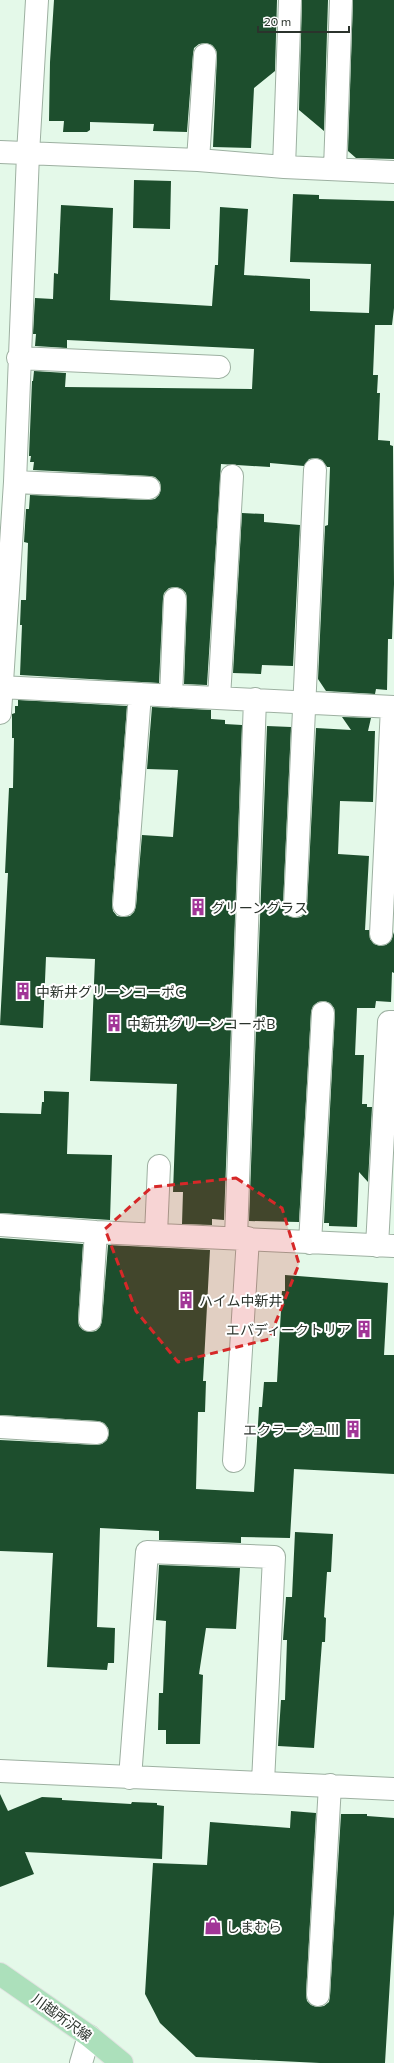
<svg xmlns="http://www.w3.org/2000/svg" width="394" height="2063" viewBox="0 0 394 2063" font-family="Commissioner,'Noto Sans JP',sans-serif">
<rect width="100%" height="100%" fill="#e4f9e9"/>
<path fill="#1d4e2d" d="M54,0H277L275,71L254,88L251,148L213,147L217,55L216,50L212,45L206,43L199,44L194,48L193,54L187,132L153,131L154,124L90,122V130L87,132H63L64,121H49L50,62Z
M302,0H328L324,131L299,110Z
M353,0H394V159L356,158L348,151Z
M134,180L171,181L170,229L133,228Z
M293,194L319,195V199L394,201V308L392,325H375L373,375H378L377,393H380L378,440L390,441V445L393,446L394,584L392,639H388L387,690L376,689L375,694L326,691L318,679L325,526L328,525L330,467H327L322,460L316,458L309,459L304,466L270,463V467L221,464L207,685L184,684L187,600L186,593L182,589L176,587L169,588L164,593L163,598L159,683L20,675L22,625H20L21,600H26L28,543L24,542L26,509H29L30,495L148,500L155,499L159,495L161,489L160,482L155,477L150,476L33,470L34,462H30L31,456H29L32,381H33L34,371L66,373L65,387L252,389L254,349L67,340V348L35,346L36,334H33L35,298L53,299L54,273L58,274L61,205L113,208L110,300L212,306L215,265H218L220,207L248,209L244,275L310,279V311L369,313L371,264L290,262Z
M242,513L264,514V522L300,525L293,666L262,665L261,674L233,673Z
M18,700L127,706L112,904L113,911L117,916L123,917L130,916L134,912L136,906L142,835L173,837L178,770L147,769L152,707L211,710V719L225,720V724L242,725L224,1220L212,1219V1225L182,1224L183,1192H173L177,1084L90,1081L95,959L46,957L43,1028L0,1025L8,873H5L9,788H13L14,738H12V714L15,713V706H18Z
M342,717L371,718L368,731H375L373,802L340,801L338,854L369,856L365,930H369L370,939L374,944L380,946L386,945L391,941L394,932V973L392,972L391,1002L376,1001L375,1008H357L355,1055H364L362,1104H367V1107H372L368,1182L359,1172L357,1227L329,1226V1223H324L335,1014L334,1008L330,1003L324,1001L318,1002L313,1006L311,1012L299,1222L249,1221L267,726L291,727L283,905L284,911L288,916L295,918L301,917L305,913L307,907L316,728L351,730Z
M44,1091L69,1092L67,1154L112,1155L110,1220L0,1213V1113L41,1114L42,1102H44Z
M0,1238L83,1244L78,1320L79,1326L83,1330L90,1332L96,1331L100,1327L102,1321L108,1245L210,1250L203,1381H206L205,1412H198L196,1489L254,1492L259,1407H262L264,1382H277L282,1291H285V1275L388,1283L384,1355H394V1474L294,1469L290,1538L241,1537V1543L159,1540V1531L100,1528L97,1627L115,1628L114,1663H108L107,1670L47,1667L53,1553L0,1551V1440L96,1445L102,1444L107,1440L109,1433L108,1428L104,1423L98,1421L0,1415Z
M295,1532L333,1534L331,1572H327L324,1617L326,1618L325,1642H322L314,1748L278,1746L281,1700H285L287,1640H283L286,1597H292Z
M159,1565L240,1568L236,1629L206,1628L199,1674L203,1675L200,1744H166V1730H158L159,1693H163L166,1621L156,1620Z
M0,1794L8,1811L42,1797L62,1798V1800L131,1804L132,1802L157,1803V1805L164,1806L162,1859L25,1852L34,1874L0,1887Z
M291,1811L316,1813L306,1994L307,2001L311,2005L317,2007L324,2006L329,2002L330,1996L341,1814H367V1816L394,1818V1914L385,2063H320L196,2057L160,2023L145,1994L153,1863L207,1865L210,1822L290,1828Z"/>
<g fill="none" stroke-linecap="round" stroke-linejoin="round">
<g stroke="#9db0a1" stroke-width="24">
<path id="minor" d="M0,152L198,160L284,167L394,172
M198,160L205,55
M284,167L290,0
M335,169L341,0
M18,358L219,367
M15,482L149,488
M0,687L394,707
M171,696L175,599
M219,698L232,476
M0,713L15,482L28,154L37,0
M124,905L140,694
M295,906L315,470
M381,934L392,707
M0,1225L96,1232L394,1246
M156,1234L159,1166
M236,1238L255,699
M310,1243L323,1013
M377,1246L389,1022H394
M90,1320L96,1232
M0,1427L97,1433
M234,1461L248,1238
M0,1771L394,1789
M130,1778L147,1552L274,1557L263,1782
M318,1995L330,1785
M81,2063L89,2036"/>
</g>
<g stroke="#e1e2e1" stroke-width="24">
<path id="major" d="M0,1974L89,2036L122,2063"/>
</g>
<use href="#minor" stroke="#fff" stroke-width="22"/>
<use href="#major" stroke="#ace0bb" stroke-width="22"/>
</g>
<path fill="#d62828" fill-opacity="0.2" stroke="#d62828" stroke-width="3" stroke-dasharray="8 5" stroke-linejoin="round" d="M236,1178L282,1208L299,1264L269,1339L178,1362L136,1311L105,1229L152,1187Z"/>
<defs>
<g id="building-bare" transform="scale(1.38)"><path d="M-4-6H4V6H1V3H-1V6H-4ZM-2.5-4.3h1.7v1.8h-1.7ZM.8-4.3h1.7v1.8H.8ZM-2.5-1h1.7V.8h-1.7ZM.8-1h1.7V.8H.8Z" fill="#a13697" stroke="#fff" stroke-width="2.5" paint-order="stroke"/></g>
<g id="shop-bare" transform="scale(1.38)"><path d="M-5-2.5h2.3a2.7 3.5 0 0 1 5.4 0H5L5.5 6h-11ZM-1.5-2.5h3a1.5 2.3 0 0 0-3 0Z" fill="#a13697" stroke="#fff" stroke-width="2.5" paint-order="stroke"/></g>
</defs>
<g fill-rule="evenodd">
<use href="#building-bare" x="198" y="907"/>
<use href="#building-bare" x="23" y="991"/>
<use href="#building-bare" x="114" y="1023"/>
<use href="#building-bare" x="186" y="1300"/>
<use href="#building-bare" x="364" y="1329"/>
<use href="#building-bare" x="353" y="1429"/>
<use href="#shop-bare" x="213" y="1926"/>
</g>
<g text-anchor="middle" dominant-baseline="central" stroke-width="4" stroke-linejoin="round" paint-order="stroke">
<g font-size="14" fill="#2b332c" stroke="#fff" text-anchor="start">
<text x="211" y="907">グリーングラス</text>
<text x="36" y="991">中新井グリーンコーポC</text>
<text x="127" y="1023">中新井グリーンコーポB</text>
<text x="199" y="1300">ハイム中新井</text>
<text x="351" y="1329" text-anchor="end">エバディークトリア</text>
<text x="340" y="1429" text-anchor="end">エクラージュⅢ</text>
<text x="226" y="1926">しまむら</text>
</g>
<g font-size="14" fill="#2b332c" stroke="#fff">
<text transform="translate(62 2017) rotate(36)">川越所沢線</text>
</g>
</g>
<path d="M258 26v6h91v-6" fill="none" stroke="#2b332c" stroke-width="2"/>
<text x="264" y="26" font-size="12" fill="#2b332c" stroke="#ffffff" stroke-width="3" paint-order="stroke">20 m</text>
</svg>
